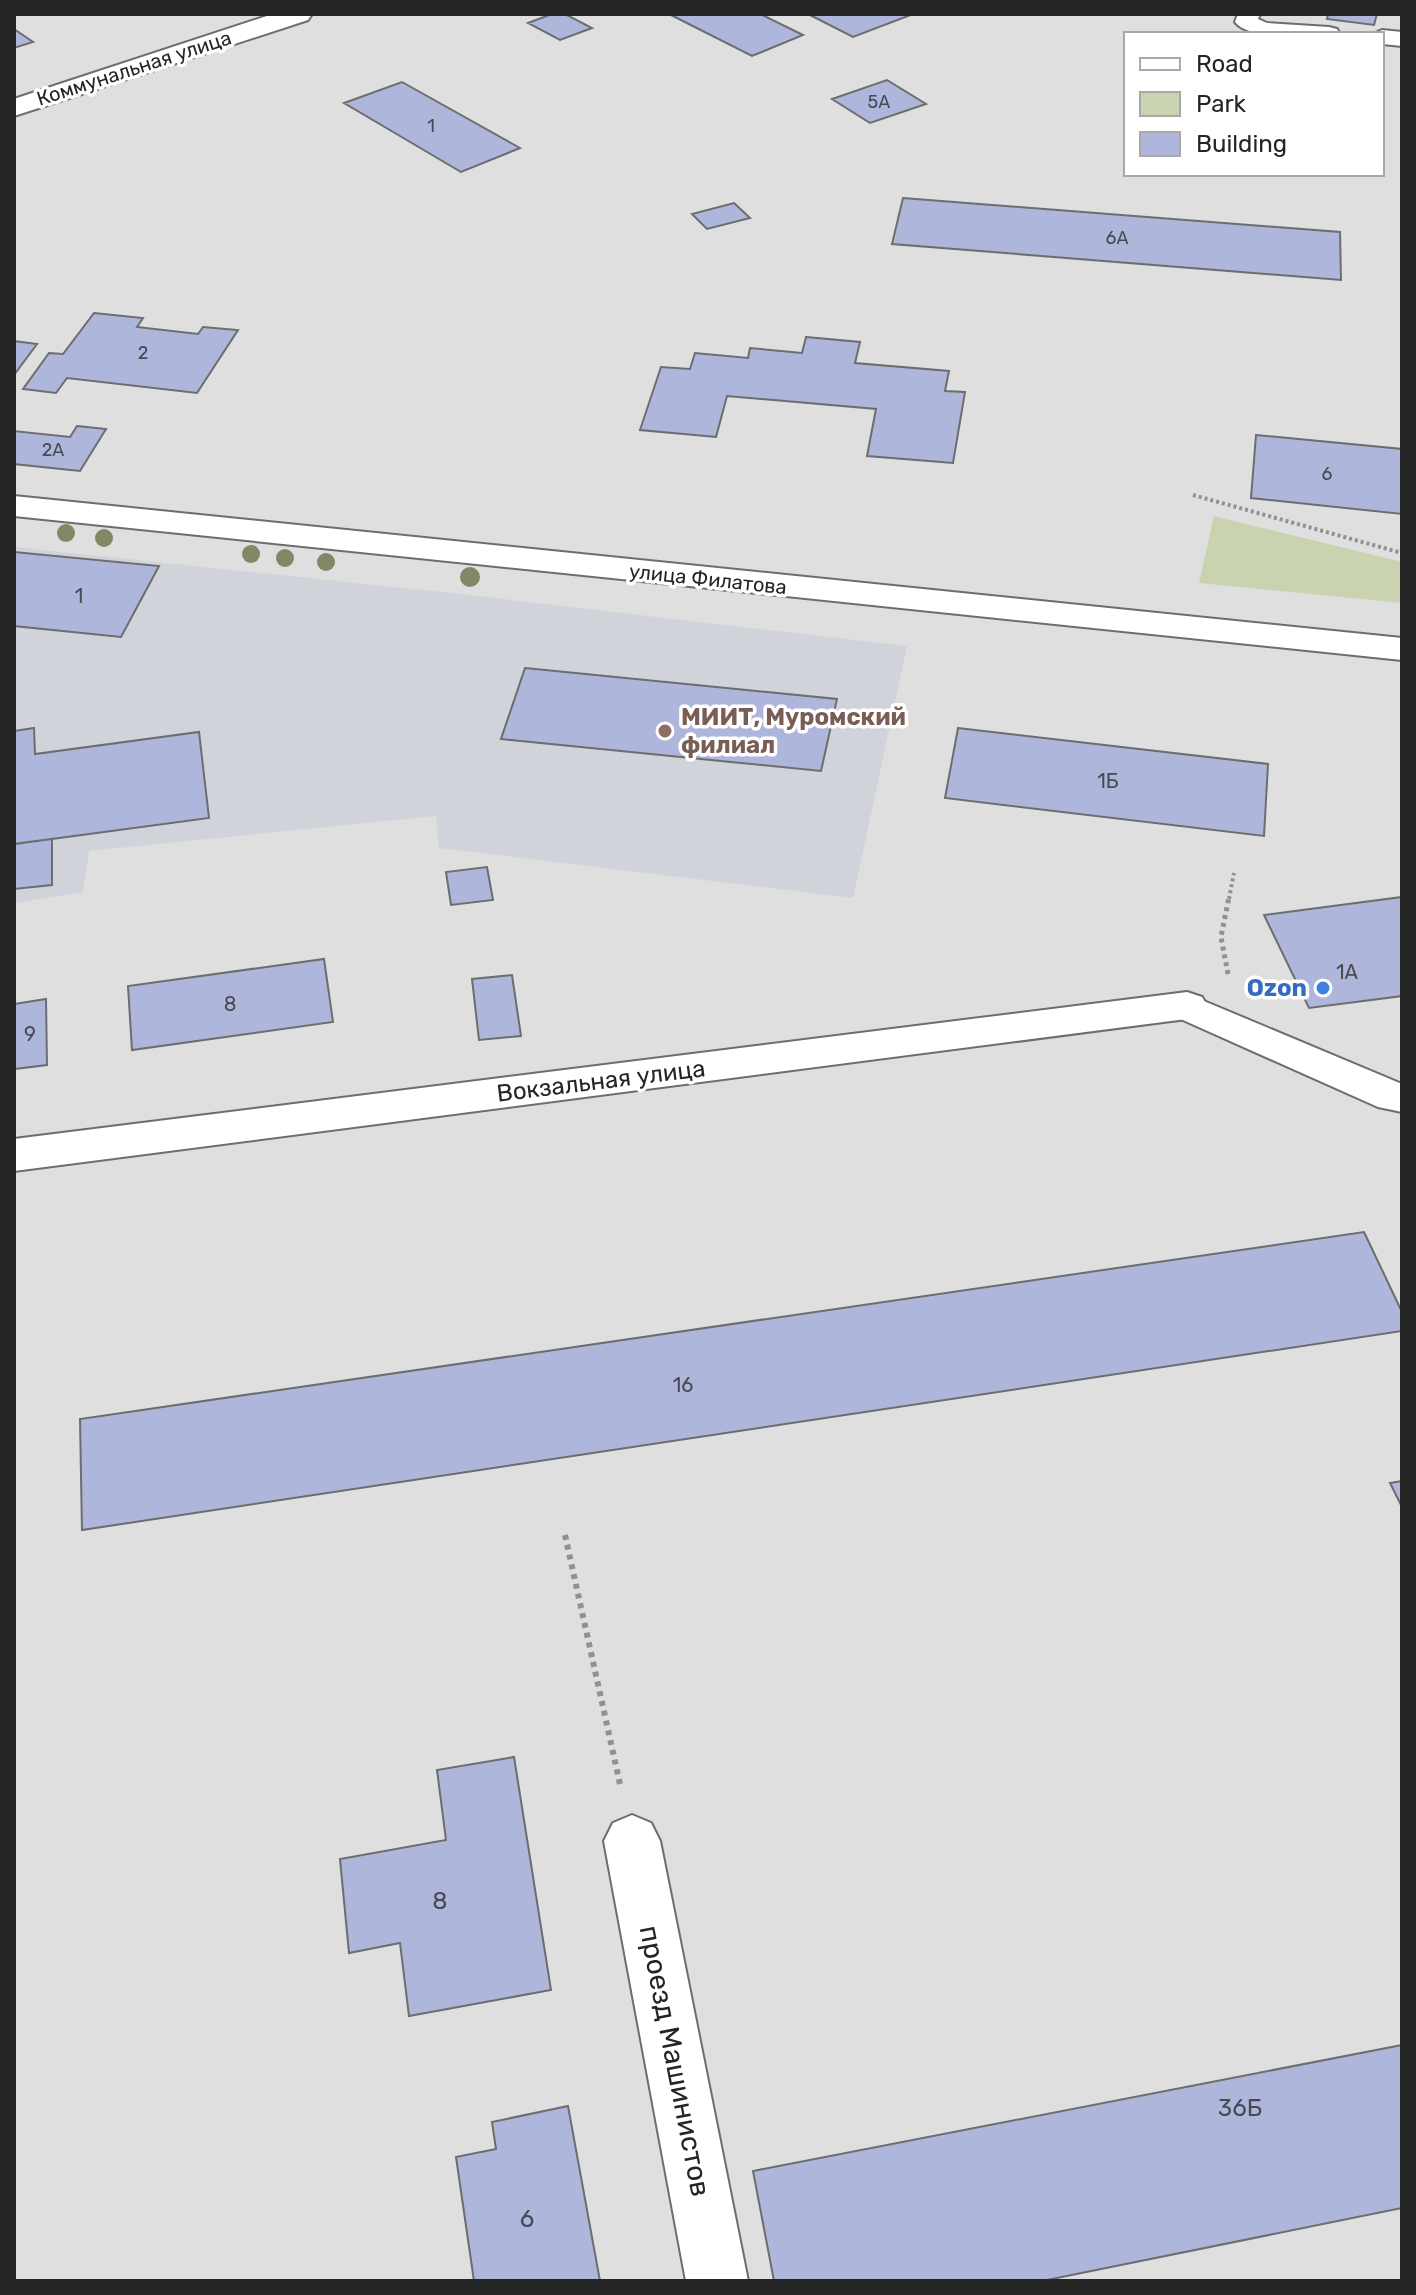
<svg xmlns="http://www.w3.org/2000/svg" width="1416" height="2295" viewBox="0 0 1416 2295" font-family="Rubik,sans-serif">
<rect width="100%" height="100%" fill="#dfdfe0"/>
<path fill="#d1d3db" d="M14,547L451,593L907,646L853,898L439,848L436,816L89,851L83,892L14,903Z"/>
<path fill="#cad3af" d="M1214,516L1402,562V603L1199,583Z"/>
<path fill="#afb6db" stroke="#6d6d6e" stroke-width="2" d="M552,14H565L592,28L560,40L528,23Z
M669,14H760L803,35L752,56Z
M808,14H905L908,16L853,37Z
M1328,14H1377L1374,25L1327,19Z
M14,29L33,42L14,48Z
M887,80L926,104L870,123L832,99Z
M402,82L520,148L461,172L344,103Z
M903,198L1340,232L1341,280L892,244Z
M734,203L750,218L707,229L692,214Z
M94,313L143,318L137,327L198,334L203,327L238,330L197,393L67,378L56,393L23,389L49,353L63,354Z
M806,337L860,342L855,363L949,371L945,391L965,392L953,463L867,456L876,409L727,396L716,437L640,430L661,367L690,369L695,353L748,358L750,348L802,353Z
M14,341L37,344L14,375Z
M77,426L106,429L80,471L14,464V431L70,437Z
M1256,435L1402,449V514L1251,498Z
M14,552L159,566L121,637L14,626Z
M525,668L837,699L821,771L501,739Z
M34,728L35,754L199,732L209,818L14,844V731Z
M958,728L1268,764L1264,836L945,798Z
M52,839V885L14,889V844Z
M487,867L493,900L451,905L446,872Z
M1402,897V996L1309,1008L1264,915Z
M324,959L333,1022L132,1050L128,986Z
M512,975L521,1036L479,1040L472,979Z
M46,999L47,1065L14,1069V1004Z
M1364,1232L1402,1312V1331L82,1530L80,1419Z
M1402,1481V1507L1390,1483Z
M514,1757L551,1990L409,2016L400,1943L349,1953L340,1859L446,1840L437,1770Z
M1402,2045V2208L1042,2281H774L753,2171Z
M568,2106L600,2281H474L456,2157L496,2149L492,2122Z"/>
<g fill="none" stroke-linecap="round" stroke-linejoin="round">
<g stroke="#6c6d6e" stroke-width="4">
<path id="lane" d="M1238,14H1260L1258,19L1267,23L1329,27L1337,29L1340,34C1315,34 1250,42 1235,22Z
M1382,30L1402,32V46L1382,44V34H1373Z
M1187,994L1402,1084V1112L1378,1107L1174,1016L1169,1007L1174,998Z"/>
</g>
<g stroke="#6c6d6e" stroke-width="4">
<path id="street" d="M273,14H312L308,20L14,116V99Z
M1187,992L1202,997L1208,1007L1202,1017L14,1171V1139Z
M632,1815L651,1823L660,1841L748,2281H686L604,1841L613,1823Z"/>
</g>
<g stroke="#6c6d6e" stroke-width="4">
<path id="secondary" d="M14,496L1402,638V660L14,516Z"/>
</g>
<path stroke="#919192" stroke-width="4" stroke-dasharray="3 3" stroke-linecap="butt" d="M1193,495L1402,553
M1229,899L1234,873"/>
<path stroke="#919192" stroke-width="5" stroke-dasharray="4 4" stroke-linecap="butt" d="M1228,974L1221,937L1229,897"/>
<path stroke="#919192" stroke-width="6" stroke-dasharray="5 5" stroke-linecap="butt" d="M565,1535L620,1784"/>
<use href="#lane" fill="#fff" fill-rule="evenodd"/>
<use href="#street" fill="#fff" fill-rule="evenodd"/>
<use href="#secondary" fill="#fff" fill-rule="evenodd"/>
</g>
<g fill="#828865">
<circle cx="66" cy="533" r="9"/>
<circle cx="104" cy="538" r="9"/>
<circle cx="251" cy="554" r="9"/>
<circle cx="285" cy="558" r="9"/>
<circle cx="326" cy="562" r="9"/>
<circle cx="470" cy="577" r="10"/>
</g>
<circle fill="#8d6e63" stroke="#fff" stroke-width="3" cx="665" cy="731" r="8"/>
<circle fill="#3f7fe0" stroke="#fff" stroke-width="3" cx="1323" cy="988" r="8"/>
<g text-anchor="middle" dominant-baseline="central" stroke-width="7" stroke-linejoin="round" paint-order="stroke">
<g font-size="18" fill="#484952">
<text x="879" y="102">5А</text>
<text x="431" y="126">1</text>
<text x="1117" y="238">6А</text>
<text x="143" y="353">2</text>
<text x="53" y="450">2А</text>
<text x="1327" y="474">6</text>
</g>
<g font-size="20" fill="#252525" stroke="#fff">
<text transform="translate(134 68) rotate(-18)">Коммунальная улица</text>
<text transform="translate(708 579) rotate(6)">улица Филатова</text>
</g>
<g font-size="20" fill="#484952">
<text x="79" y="596">1</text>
<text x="1108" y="781">1Б</text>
<text x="1347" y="972">1А</text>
<text x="230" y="1004">8</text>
<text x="30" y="1034">9</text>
<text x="683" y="1385">16</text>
</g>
<g font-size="24" font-weight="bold" fill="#785e54" stroke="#fff" text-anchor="start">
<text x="681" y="717">МИИТ, Муромский<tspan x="681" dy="28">филиал</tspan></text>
</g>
<g font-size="24" font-weight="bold" fill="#366cbe" stroke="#fff" text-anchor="end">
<text x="1307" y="988">Ozon</text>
</g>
<g font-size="24" fill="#252525" stroke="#fff">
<text transform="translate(601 1081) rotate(-7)">Вокзальная улица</text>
</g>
<g font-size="24" fill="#484952">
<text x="440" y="1901">8</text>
<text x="1240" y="2108">36Б</text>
<text x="527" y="2219">6</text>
</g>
<g font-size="28" fill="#252525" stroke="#fff">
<text transform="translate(675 2061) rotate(79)">проезд Машинистов</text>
</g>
</g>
<rect width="1416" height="2295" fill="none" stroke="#252525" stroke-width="32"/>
<rect x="1124" y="32" width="260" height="144" fill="#ffffff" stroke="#a8a8a8" stroke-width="2"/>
<rect x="1140" y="58" width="40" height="12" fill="#ffffff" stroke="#a8a8a8" stroke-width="2"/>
<text x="1196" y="72" font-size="24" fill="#252525">Road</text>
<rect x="1140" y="92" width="40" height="24" fill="#cad3af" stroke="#a8a8a8" stroke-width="2"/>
<text x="1196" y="112" font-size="24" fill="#252525">Park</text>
<rect x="1140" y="132" width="40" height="24" fill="#afb6db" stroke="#a8a8a8" stroke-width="2"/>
<text x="1196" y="152" font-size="24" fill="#252525">Building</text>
</svg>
